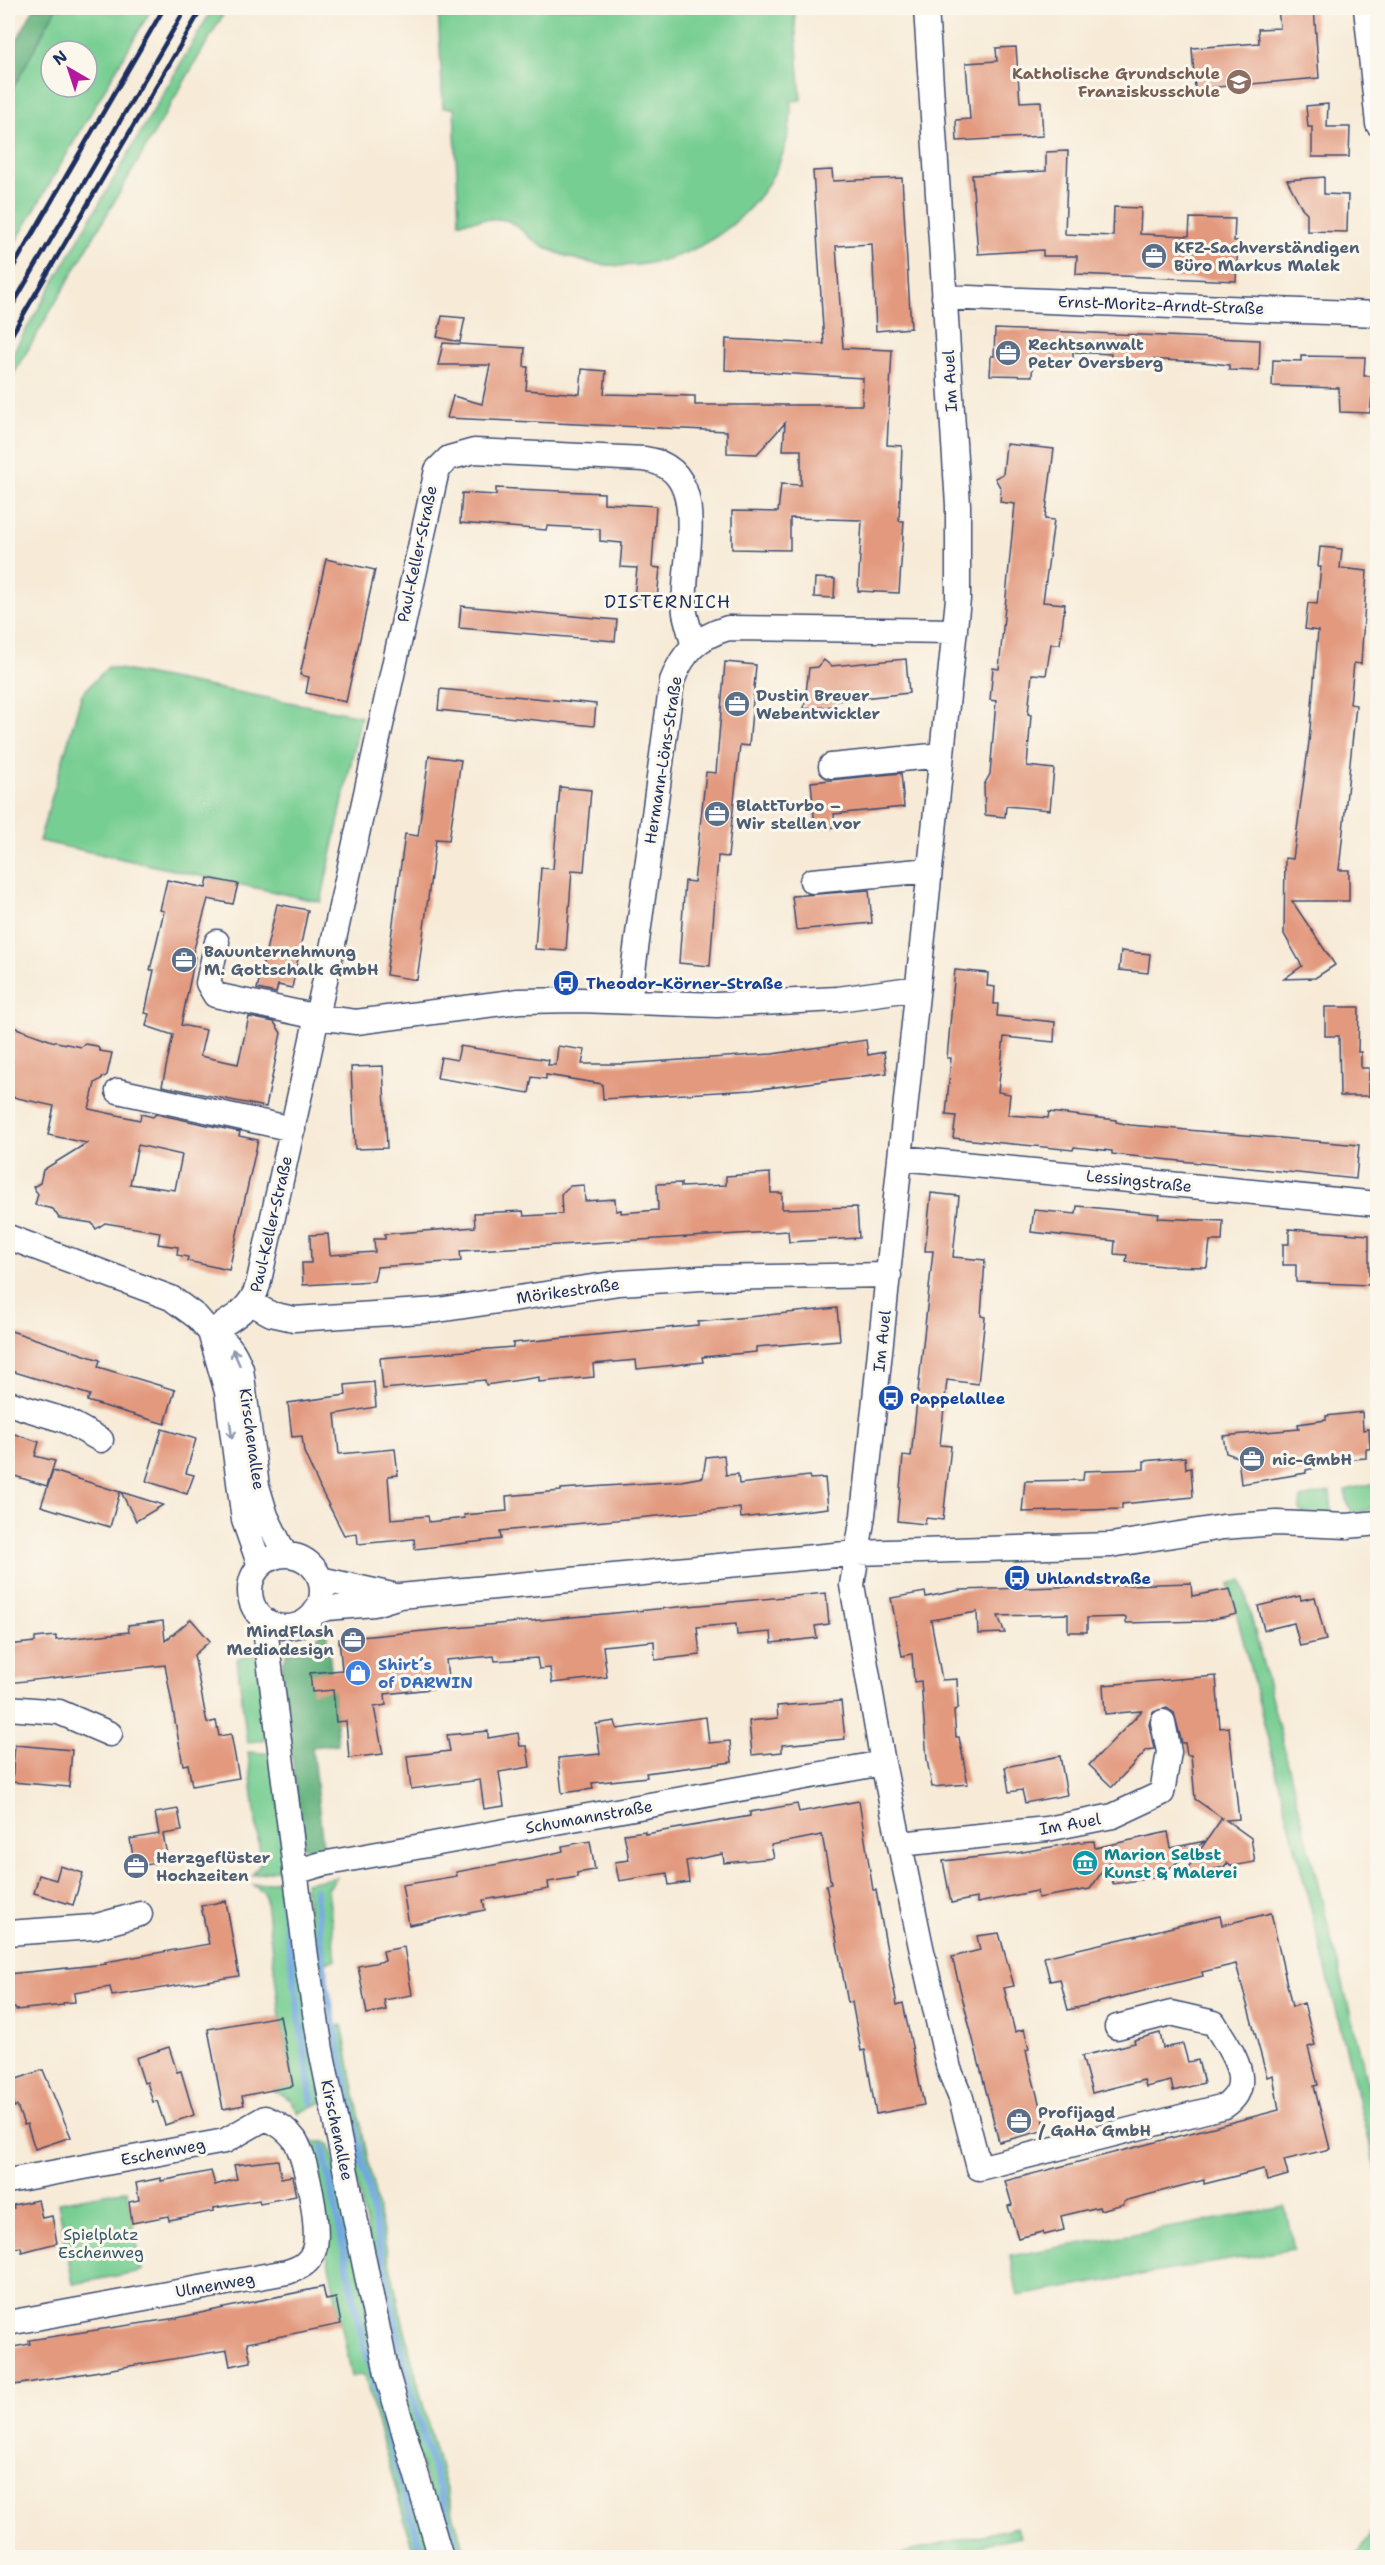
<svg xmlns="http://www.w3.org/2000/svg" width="1385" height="2565" viewBox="0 0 1385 2565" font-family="'Shantell Sans',sans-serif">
<rect width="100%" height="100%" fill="#fbf7ec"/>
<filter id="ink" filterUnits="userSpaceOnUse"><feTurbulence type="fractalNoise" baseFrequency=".0167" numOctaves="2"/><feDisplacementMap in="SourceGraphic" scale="12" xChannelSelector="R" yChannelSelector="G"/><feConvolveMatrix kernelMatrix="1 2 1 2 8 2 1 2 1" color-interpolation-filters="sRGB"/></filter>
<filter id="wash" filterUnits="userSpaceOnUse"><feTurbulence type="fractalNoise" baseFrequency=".008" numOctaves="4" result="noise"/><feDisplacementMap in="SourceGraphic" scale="24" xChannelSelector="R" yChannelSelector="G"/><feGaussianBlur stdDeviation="1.35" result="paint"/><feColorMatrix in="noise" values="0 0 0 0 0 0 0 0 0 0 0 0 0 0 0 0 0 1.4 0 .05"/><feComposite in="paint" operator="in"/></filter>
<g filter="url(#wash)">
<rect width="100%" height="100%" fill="#f7ebd8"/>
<path fill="#77ce92" stroke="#497e78" stroke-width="1.5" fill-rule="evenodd" d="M56,8H152L8,255V98ZM51,51H87V87H51Z
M213,8H227L8,384V361Z
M438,8H794L801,100L791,101C794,200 694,278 599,264C577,261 554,253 535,241C526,235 515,222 505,220C492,217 473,221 459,222L454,108H443Z
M108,667L361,716L321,902L39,841L82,694Z
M1377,1483V1507L1354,1514L1348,1505L1345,1490Z
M1330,1492L1332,1515L1302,1513L1300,1509L1301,1498Z
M1242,1580L1377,2120V2172L1229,1584Z
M249,1656H257L267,1740L247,1742L237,1659Z
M248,1752L274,1754L285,1868L252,1875L261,1863Z
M337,1877L328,1889L336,1960L314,1964L305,1883Z
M284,1880H289L322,2102L299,2113L291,2100L273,2090L293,2085L280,2016L265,1894L253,1885Z
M342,2025C375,2204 412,2383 466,2557H449L408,2420L324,2028Z
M306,2142H326L330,2146L431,2557H415L364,2375L352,2376L308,2164Z
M127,2190L142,2271L73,2284L58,2202Z
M1285,2207L1294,2249L1018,2296L1010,2256Z
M1377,2523V2557H1355Z
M1017,2527L1020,2537L931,2557H886Z"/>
<path fill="#61b17c" stroke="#3e706d" stroke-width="1.5" d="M34,8H56L8,98V57Z
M327,1627L338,1744L312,1747L323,1846L331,1851L307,1849L303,1846L281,1669L287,1653L305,1650Z"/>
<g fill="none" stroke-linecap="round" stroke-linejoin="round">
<path stroke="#72a7df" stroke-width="7" d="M315,1890L326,1986L393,2310L411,2392L459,2558
M282,1896L312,2102
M323,2148L359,2323L379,2404L423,2558
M1374,2558L1378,2553"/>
</g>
<g id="blocks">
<path fill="#e2997e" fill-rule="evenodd" d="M1278,8H1314L1319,78L1195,89L1192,48L1259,43L1258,29L1280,28Z
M1016,47L1020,102L1041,101L1043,136L957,141L956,120L970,119L966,63L997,61L996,48Z
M1328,104L1327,127H1350L1349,157H1312V127H1308L1306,106Z
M1068,151L1065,234L1113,236L1114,207L1141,208L1140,234L1189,236L1190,218L1235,219L1234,241H1238L1236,281L1076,274L1077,256H1043V250L978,254L972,175L1046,171V152Z
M832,170L833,181L902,178L911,328L876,331L872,244L836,246L843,348L892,350L887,445L902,446L899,521H904L899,593L858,591L862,520L790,518V550L732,549V511L778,512L781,484L801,485V450H783L785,423L757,454L727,453V431L447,418L453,396L482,404L490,365H438L443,343L525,348L524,367H528L526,390L580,394L582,369L606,371L604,394L695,396V405H862L863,378L725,370L726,339L824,344L813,171Z
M1324,177V194L1348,195L1347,232L1307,231V213L1302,208L1287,180Z
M442,316L465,318L460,342L437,337Z
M995,329L1260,340L1259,371L1229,370V365L1202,362L1142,359L1141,367L1110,365L1111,354L1073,352V361L1033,360L1032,376L990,375L991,356H994Z
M1301,356L1365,357L1364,376H1374L1370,413L1340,412L1339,388L1272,386L1273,360L1301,361Z
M1006,444L1054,449L1045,519L1054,520L1043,602L1065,604L1060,644H1051L1046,675L1032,674L1028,714L1031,715L1027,766L1054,769L1050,810L1006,806L1005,817L985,815L984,785L990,774L996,701L990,700L993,668L999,669L1015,504L1000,502L1001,489L995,478L1003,474Z
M496,488L604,493V503L656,506L652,567L660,568L657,599L634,598L637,568L620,567L622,543L600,541V529L547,526L546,530L460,523L462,493L496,495Z
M1320,547L1342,549L1340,568L1367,571L1361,664L1354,663L1350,704L1356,705L1339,870H1349V901H1292L1335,965L1315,978L1284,979L1302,966L1284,934L1285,858L1293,859L1309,742L1318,631L1305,629L1308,603L1317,604L1321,567H1318Z
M326,559L375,570L346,702L306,693L309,677L300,675Z
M815,578L835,579L834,598L814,597Z
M461,606L617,620L615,641L459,628Z
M906,659L909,693L834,701V706L804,709L809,668L818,667L824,660L831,666Z
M725,662L756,665L749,746L740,745L728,857L718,856L710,966L679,963L685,881L694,882L706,772L716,773Z
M440,689L596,704L594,726L438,710Z
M429,756L461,760L449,840L436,839L417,980L386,975L405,834L418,836Z
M901,773L904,807L834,814L835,827L815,829L811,782Z
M560,787L591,790L584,871L572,870L566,951L535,949L541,868L553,869Z
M208,878L238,884L233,904L208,899L192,956L195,957L181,1025L206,1030L200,1056L238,1064L249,1017L274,1022L281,1033L266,1107L162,1086L173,1035L146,1026L149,1014L145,1013L154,970H150L164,911L160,910L167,880L206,888Z
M869,890L872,923L796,930L792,896Z
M277,904L308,910L292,988L278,985L276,993L257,989Z
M1121,951L1150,954L1148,973L1119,970Z
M955,970L988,973L987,986L995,987L994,1004H998L997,1016L1055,1022L1054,1042L1004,1037L998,1092L1010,1094L1008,1115L1048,1118L1049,1112L1116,1120V1122L1130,1125L1359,1145L1356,1179L1112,1154V1151L1074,1147L1073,1150L953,1138L956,1116L946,1115L951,1058H947Z
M1325,1007H1359L1358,1052H1361V1068H1369V1096H1340L1339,1036H1325Z
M8,1025L52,1041L81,1047L85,1044L97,1046L100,1051L112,1053L107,1075L95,1083L89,1109L140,1120L141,1114L153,1117L156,1114L240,1132L239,1136L258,1140L229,1270L187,1261L188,1257L177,1255L178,1247L158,1244L160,1232L105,1223L96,1229L92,1223L59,1218L53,1209L35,1205L38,1194L33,1187L40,1183L43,1170L87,1143L48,1135L54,1106L8,1096ZM138,1145L182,1155L175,1190L130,1184Z
M866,1040L868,1055L884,1052L887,1073L752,1090L603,1099L602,1084L546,1075V1079L532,1077L529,1093L437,1078L441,1057L457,1060L460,1046L549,1060L548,1065H556L558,1046L585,1050L582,1064H621L772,1054Z
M383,1066L387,1148L355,1149L351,1067Z
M770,1173L771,1193H782V1209L857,1207L859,1238L789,1242L788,1231L460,1251L461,1261L377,1267L374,1281L303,1285L302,1263H311L310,1235L328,1234L330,1255L375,1252L374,1239H385V1234L475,1227L474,1213L523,1211L524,1216L562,1214L561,1194L570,1186L584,1185L585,1201L615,1199L616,1211L621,1210V1213L658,1210L657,1184L681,1183V1187L726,1185V1176Z
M931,1193L959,1196L953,1257L985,1260L981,1316L985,1317L978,1384L947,1380L940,1445L951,1446L943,1520L926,1518L925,1524L897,1521L903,1456L911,1457L933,1251H925Z
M1077,1206L1159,1214L1158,1218L1223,1221L1222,1241H1210L1207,1267L1163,1266L1126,1262L1127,1255L1114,1254L1115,1241L1031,1232L1034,1210L1076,1214Z
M1289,1229L1369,1235V1285L1296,1282V1265H1283V1244H1289Z
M837,1308L840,1340L756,1347V1352L702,1357L703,1362L637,1369L636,1360L593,1364L594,1377L539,1382V1377L486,1385L485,1380L383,1389L380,1358L513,1347V1343L698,1325V1322Z
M8,1330L100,1360L98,1367L175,1390L165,1424L87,1401L90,1395L8,1370Z
M374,1382L376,1407L335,1414L339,1454L395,1449L398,1475L388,1476L391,1519L428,1516L429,1522L465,1518L464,1515L507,1511L506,1496L561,1491V1489L681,1481L703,1477L706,1457L724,1455L726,1475L738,1474L739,1484L809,1476L810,1479L825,1478L828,1508L741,1518L740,1508L500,1531L501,1539L415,1549L414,1539L358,1544L357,1533L344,1535L321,1490L304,1452L302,1436L292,1437L288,1403L346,1395L345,1385Z
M1362,1412L1363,1430L1369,1429L1370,1449H1366V1458L1314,1462L1315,1468L1306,1470V1473L1241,1484L1238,1457L1226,1453L1223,1436L1299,1429L1298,1424L1326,1420V1416Z
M162,1429L196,1439L186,1473L194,1475L187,1494L146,1481Z
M8,1432L39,1442L35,1456L55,1461L47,1486L8,1474Z
M1185,1457L1186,1469L1191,1468L1193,1497L1122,1504V1509L1022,1512L1025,1481L1083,1480L1084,1471L1144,1469V1461Z
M53,1471L120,1492L110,1527L41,1506Z
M121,1492L163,1505L136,1521Z
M1191,1583L1192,1596L1230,1589L1237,1614L1205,1621L1126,1623V1617L1087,1618V1632H1068V1614L998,1616L1005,1633L978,1634L977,1612L931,1620L942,1680L957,1679L958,1707L954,1711L956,1737H959L968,1784L932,1787L927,1760L921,1681L914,1682L912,1654L902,1656L891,1598L925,1592L926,1597L960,1590Z
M826,1593L829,1624L815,1626L817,1638L772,1643L771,1632L737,1635L736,1624L697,1627L700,1655L655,1660L654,1641L603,1646L607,1677L552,1683L550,1668L539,1669L537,1658L495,1661L494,1656L446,1660L449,1687L385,1694L386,1705L374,1707L383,1754L349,1758L346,1721L336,1722L333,1690L312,1692L310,1673L342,1670L339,1639Z
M1300,1596L1301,1600L1315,1597L1326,1640L1300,1646L1294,1623L1264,1630L1258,1606Z
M191,1619L210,1641L194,1655L207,1723L216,1721L219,1736L231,1734L239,1778L192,1786L188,1764L183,1765L165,1665L8,1683V1645L35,1642V1638L45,1637L56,1636V1640L129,1632L128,1625L163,1621L165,1641Z
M1216,1676L1220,1728L1229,1727L1239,1819L1226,1820L1251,1838L1255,1862L1232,1866L1227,1863L1224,1867L1183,1875L1222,1818L1195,1799L1191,1755H1187L1185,1743H1182L1174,1713L1167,1708L1153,1712L1149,1724L1154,1749L1147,1750L1112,1787L1089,1765L1142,1711L1105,1714L1103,1685Z
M841,1701L845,1739L782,1745V1752L752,1755L749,1721L778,1718L777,1706Z
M706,1717L709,1743L730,1741L732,1762L646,1773L647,1777L592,1783L593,1789L562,1793L558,1758L600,1754L596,1724L615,1721L617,1729Z
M488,1731V1738L518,1733L520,1746H527L530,1767L499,1772L504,1806L484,1809L480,1780L411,1789L407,1756L450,1751L447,1735Z
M15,1745L72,1750L69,1787L12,1782Z
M1060,1756L1067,1795L1025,1803L1022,1790L1009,1792L1005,1767Z
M859,1801L873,1890H876L897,2005L903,2003L924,2105L876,2114L865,2050L861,2051L852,2002L848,2003L836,1938L826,1885L831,1884L822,1835L771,1845L774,1858L724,1863L723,1854L686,1861L689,1882L669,1885L667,1873L619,1881L615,1862L629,1860L624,1834L645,1831V1834L750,1816V1812L797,1804L799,1812Z
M178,1809L182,1831L163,1834L168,1861L135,1867L130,1839L159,1834L155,1813Z
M1168,1832L1171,1848L1205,1841L1158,1877L1113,1884L1109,1862L1090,1889L1038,1898L1037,1891L977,1903V1898L951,1903L943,1861L1017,1853L1079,1842L1094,1841L1095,1848Z
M590,1841L595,1870L577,1873V1877L548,1882L549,1889L483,1900L485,1910L409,1925L402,1885L457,1876L456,1872L551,1854L563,1851L562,1846Z
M60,1866L83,1873L73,1905L34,1893L39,1875L56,1880Z
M226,1901L239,1976L112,1996L110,1987L74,1993L75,2002L63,2003V2005L16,2010L15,2008H8V1974L106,1964L105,1962L209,1944L201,1906Z
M1271,1913L1292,2007L1304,2003L1315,2045L1308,2047L1318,2085L1314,2086L1330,2149L1284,2160L1288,2175L1267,2181L1264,2169L1204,2184V2180L1124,2201V2204L1100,2210L1099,2207L1061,2216L1064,2230L1044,2235L1043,2232L1018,2238L1008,2206L1012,2205L1005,2181L1279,2110L1273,2075L1267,2077L1236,1964L1202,1972L1203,1976L1068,2010L1060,1979L1050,1981L1044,1957L1220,1916L1222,1925Z
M999,1933L1014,1986L1004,1988L1015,2032L1024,2029L1029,2049L1026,2050L1028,2060L1046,2130L999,2142L952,1957L980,1950L977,1936Z
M404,1947L412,1995L384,2000L386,2010L367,2014L358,1966L385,1961L383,1951Z
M280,2016L293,2086L242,2096L244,2105L223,2109L208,2029Z
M1160,2033L1163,2048L1183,2044L1188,2062L1198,2060L1204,2083L1173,2091L1171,2081L1146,2087L1144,2080L1092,2093L1082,2056L1135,2043L1134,2040Z
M169,2047L177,2072L181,2071L194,2115L165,2125L157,2101L153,2102L147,2082L144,2083L136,2058Z
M43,2070L71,2137L35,2149L27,2124L24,2125L17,2106L14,2107L8,2082Z
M278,2160L281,2178L292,2176L296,2196L260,2203L259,2200L237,2204L214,2208V2211L169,2220L168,2216L132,2223L129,2202L139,2200L136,2183L161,2178V2181L211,2171L215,2185L237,2179L234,2165Z
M38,2200L42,2218L52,2216L57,2243L22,2252L21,2247L8,2249V2209L14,2208L13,2205Z
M323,2287L326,2300L336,2298L341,2324L247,2343L251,2362L230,2366L227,2350L8,2386V2348L30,2344L29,2340L177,2318Z"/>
</g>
</g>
<g filter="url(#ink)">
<use href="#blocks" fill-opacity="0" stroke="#3c4b70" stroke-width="1.5"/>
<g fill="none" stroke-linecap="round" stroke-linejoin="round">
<g stroke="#3c4b70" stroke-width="27">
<path id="minor" d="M926,8L958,505V599L863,1515L852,1585L883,1763L921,1947L949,2069L961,2098L979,2168L1225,2106C1258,2083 1229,2049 1214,2023L1171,2013L1117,2027
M1366,8L1378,124
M944,297L1378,314
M831,766L942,755
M812,881L930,870
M217,942L208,983L215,995L318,1017L356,1022L519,1001L580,1000L717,1005L838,999L918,988
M629,1001L672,681C683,652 698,637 728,628L955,631
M118,1091L293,1129
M900,1158L1378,1204
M8,1237L171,1298L197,1317L210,1332L227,1392L244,1520L260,1566
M251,1303L271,1314L294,1319L438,1310L619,1283L701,1278L889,1275
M210,1332C231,1320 251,1310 258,1285L437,470L449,458L474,451L644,459C717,469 679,566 685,613C687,623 691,634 693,644
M210,1332C228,1342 234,1350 241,1369L257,1486L266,1516L285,1555
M8,1403L67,1421L101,1440
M250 1591a36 36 0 1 1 72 0a36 36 0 1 1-72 0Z
M320,1579L392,1595
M315,1612L327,1608L374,1604L400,1596L856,1553L1111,1545L1223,1527L1276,1523L1347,1526L1378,1523
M264,1620L306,1957L321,2050L387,2374L441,2558
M8,1708L59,1712L110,1734
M900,1844L1047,1829L1113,1816L1162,1793L1169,1752L1163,1722
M295,1872L322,1864L883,1763
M8,1933L93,1927L140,1914
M8,2181L225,2141L265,2118C278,2123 287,2129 295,2140C306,2158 321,2230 314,2250C310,2263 300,2268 287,2272L8,2323"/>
</g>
<use href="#minor" stroke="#fff" stroke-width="24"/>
<path stroke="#1b2f5e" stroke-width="4.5" d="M8,276L164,8
M8,313L186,8
M8,341L202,8"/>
</g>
<defs><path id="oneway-shaft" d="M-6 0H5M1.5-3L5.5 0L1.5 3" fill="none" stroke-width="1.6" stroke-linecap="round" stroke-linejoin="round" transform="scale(1.5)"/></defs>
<g stroke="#8d97ae">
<use href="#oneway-shaft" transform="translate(236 1357) rotate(-114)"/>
<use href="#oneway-shaft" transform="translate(231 1430) rotate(83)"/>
</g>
</g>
<defs>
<g id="school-disc" transform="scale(1.35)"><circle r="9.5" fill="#8d6e63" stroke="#fbf7ec"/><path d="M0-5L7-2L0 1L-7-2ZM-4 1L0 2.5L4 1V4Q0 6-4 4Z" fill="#fff"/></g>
<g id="office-disc" transform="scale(1.35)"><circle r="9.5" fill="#5c6f8a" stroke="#fbf7ec"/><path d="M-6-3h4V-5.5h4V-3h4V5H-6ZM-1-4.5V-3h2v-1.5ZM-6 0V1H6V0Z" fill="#fff"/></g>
<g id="bus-disc" transform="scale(1.35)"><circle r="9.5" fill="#1a4fb4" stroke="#fbf7ec"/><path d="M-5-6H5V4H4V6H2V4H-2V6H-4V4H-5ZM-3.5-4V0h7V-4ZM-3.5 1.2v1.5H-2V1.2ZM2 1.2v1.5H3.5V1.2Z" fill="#fff"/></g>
<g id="shop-disc" transform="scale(1.35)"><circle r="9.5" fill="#3f7fe0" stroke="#fbf7ec"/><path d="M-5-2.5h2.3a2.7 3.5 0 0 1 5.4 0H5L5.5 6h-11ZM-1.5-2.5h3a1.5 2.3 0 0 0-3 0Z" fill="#fff"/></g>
<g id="museum-disc" transform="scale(1.35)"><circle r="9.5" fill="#0f9aa8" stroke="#fbf7ec"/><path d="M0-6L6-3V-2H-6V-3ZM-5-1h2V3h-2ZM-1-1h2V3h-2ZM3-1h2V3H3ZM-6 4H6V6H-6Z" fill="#fff"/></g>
</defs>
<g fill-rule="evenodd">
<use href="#school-disc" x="1239" y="82"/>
<use href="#office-disc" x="1154" y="256"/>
<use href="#office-disc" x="1008" y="353"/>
<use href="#office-disc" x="737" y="704"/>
<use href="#office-disc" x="717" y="814"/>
<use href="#office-disc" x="184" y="960"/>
<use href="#bus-disc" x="566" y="983"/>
<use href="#bus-disc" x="891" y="1398"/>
<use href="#office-disc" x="1252" y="1459"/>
<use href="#bus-disc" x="1017" y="1578"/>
<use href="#office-disc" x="353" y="1640"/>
<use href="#shop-disc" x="358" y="1673"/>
<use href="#museum-disc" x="1085" y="1863"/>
<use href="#office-disc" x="136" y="1866"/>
<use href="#office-disc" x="1019" y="2121"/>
</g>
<g text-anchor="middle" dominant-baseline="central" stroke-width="6" stroke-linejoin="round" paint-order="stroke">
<g font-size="16" font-weight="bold" fill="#785e54" stroke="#fbf7ec" text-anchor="end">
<text x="1220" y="73">Katholische Grundschule<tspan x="1220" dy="18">Franziskusschule</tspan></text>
</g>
<g font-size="16" font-weight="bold" fill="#4e5e75" stroke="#fbf7ec" text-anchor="start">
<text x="1174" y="247">KFZ-Sachverständigen<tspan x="1174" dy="18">Büro Markus Malek</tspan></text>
<text x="1028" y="344">Rechtsanwalt<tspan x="1028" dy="18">Peter Oversberg</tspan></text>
<text x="756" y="695">Dustin Breuer<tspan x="756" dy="18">Webentwickler</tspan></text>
<text x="736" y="805">BlattTurbo –<tspan x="736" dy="18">Wir stellen vor</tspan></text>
<text x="204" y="951">Bauunternehmung<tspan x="204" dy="18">M. Gottschalk GmbH</tspan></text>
<text x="1272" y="1459">nic-GmbH</text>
<text x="334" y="1631" text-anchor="end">MindFlash<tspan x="334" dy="18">Mediadesign</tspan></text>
<text x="156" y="1857">Herzgeflüster<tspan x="156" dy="18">Hochzeiten</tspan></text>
<text x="1038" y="2112">Profijagd<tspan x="1038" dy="18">/ GaHa GmbH</tspan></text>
</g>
<g font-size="16" fill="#1b2f5e" stroke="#fbf7ec">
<text transform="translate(1161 305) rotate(2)">Ernst-Moritz-Arndt-Straße</text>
<text transform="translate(950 381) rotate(-93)">Im Auel</text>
<text transform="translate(417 554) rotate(-78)">Paul-Keller-Straße</text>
<text transform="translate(663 760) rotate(-81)">Hermann-Löns-Straße</text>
<text transform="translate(1139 1181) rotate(6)">Lessingstraße</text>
<text transform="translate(271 1224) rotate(-77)">Paul-Keller-Straße</text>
<text transform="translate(568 1291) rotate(-8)">Mörikestraße</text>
<text transform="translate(882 1341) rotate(-84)">Im Auel</text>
<text transform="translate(252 1439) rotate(82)">Kirschenallee</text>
<text transform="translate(589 1817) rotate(-10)">Schumannstraße</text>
<text transform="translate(1070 1824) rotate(-10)">Im Auel</text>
<text transform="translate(337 2130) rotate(78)">Kirschenallee</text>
<text transform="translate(163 2152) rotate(-11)">Eschenweg</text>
<text transform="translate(215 2285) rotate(-10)">Ulmenweg</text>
</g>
<g font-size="16" font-weight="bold" fill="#164399" stroke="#fbf7ec" text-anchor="start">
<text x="586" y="983">Theodor-Körner-Straße</text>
<text x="910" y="1398">Pappelallee</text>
<text x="1036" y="1578">Uhlandstraße</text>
</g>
<g font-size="16" font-weight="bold" fill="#366cbe" stroke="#fbf7ec" text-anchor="start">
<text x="378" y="1664">Shirt´s<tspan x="378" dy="18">of DARWIN</tspan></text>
</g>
<g font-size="16" font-weight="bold" fill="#0d838f" stroke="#fbf7ec" text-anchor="start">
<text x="1104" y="1854">Marion Selbst<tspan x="1104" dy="18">Kunst &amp; Malerei</tspan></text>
</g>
<g font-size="16" fill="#32576b" stroke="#fbf7ec">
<text x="101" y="2234">Spielplatz<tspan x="101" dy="18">Eschenweg</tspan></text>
</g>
<g font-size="18" letter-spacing="1.5" fill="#1b2f5e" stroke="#fbf7ec">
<text x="668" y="602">DISTERNICH</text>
</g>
</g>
<rect width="1385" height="2565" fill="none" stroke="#fbf7ec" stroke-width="30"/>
<g transform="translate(69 69) rotate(321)"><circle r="28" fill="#fbf7ec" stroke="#a1a7b3" stroke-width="1.5"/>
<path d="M0-4.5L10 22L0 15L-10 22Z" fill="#b5179e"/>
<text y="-9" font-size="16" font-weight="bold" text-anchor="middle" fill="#1b2f5e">N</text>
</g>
</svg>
